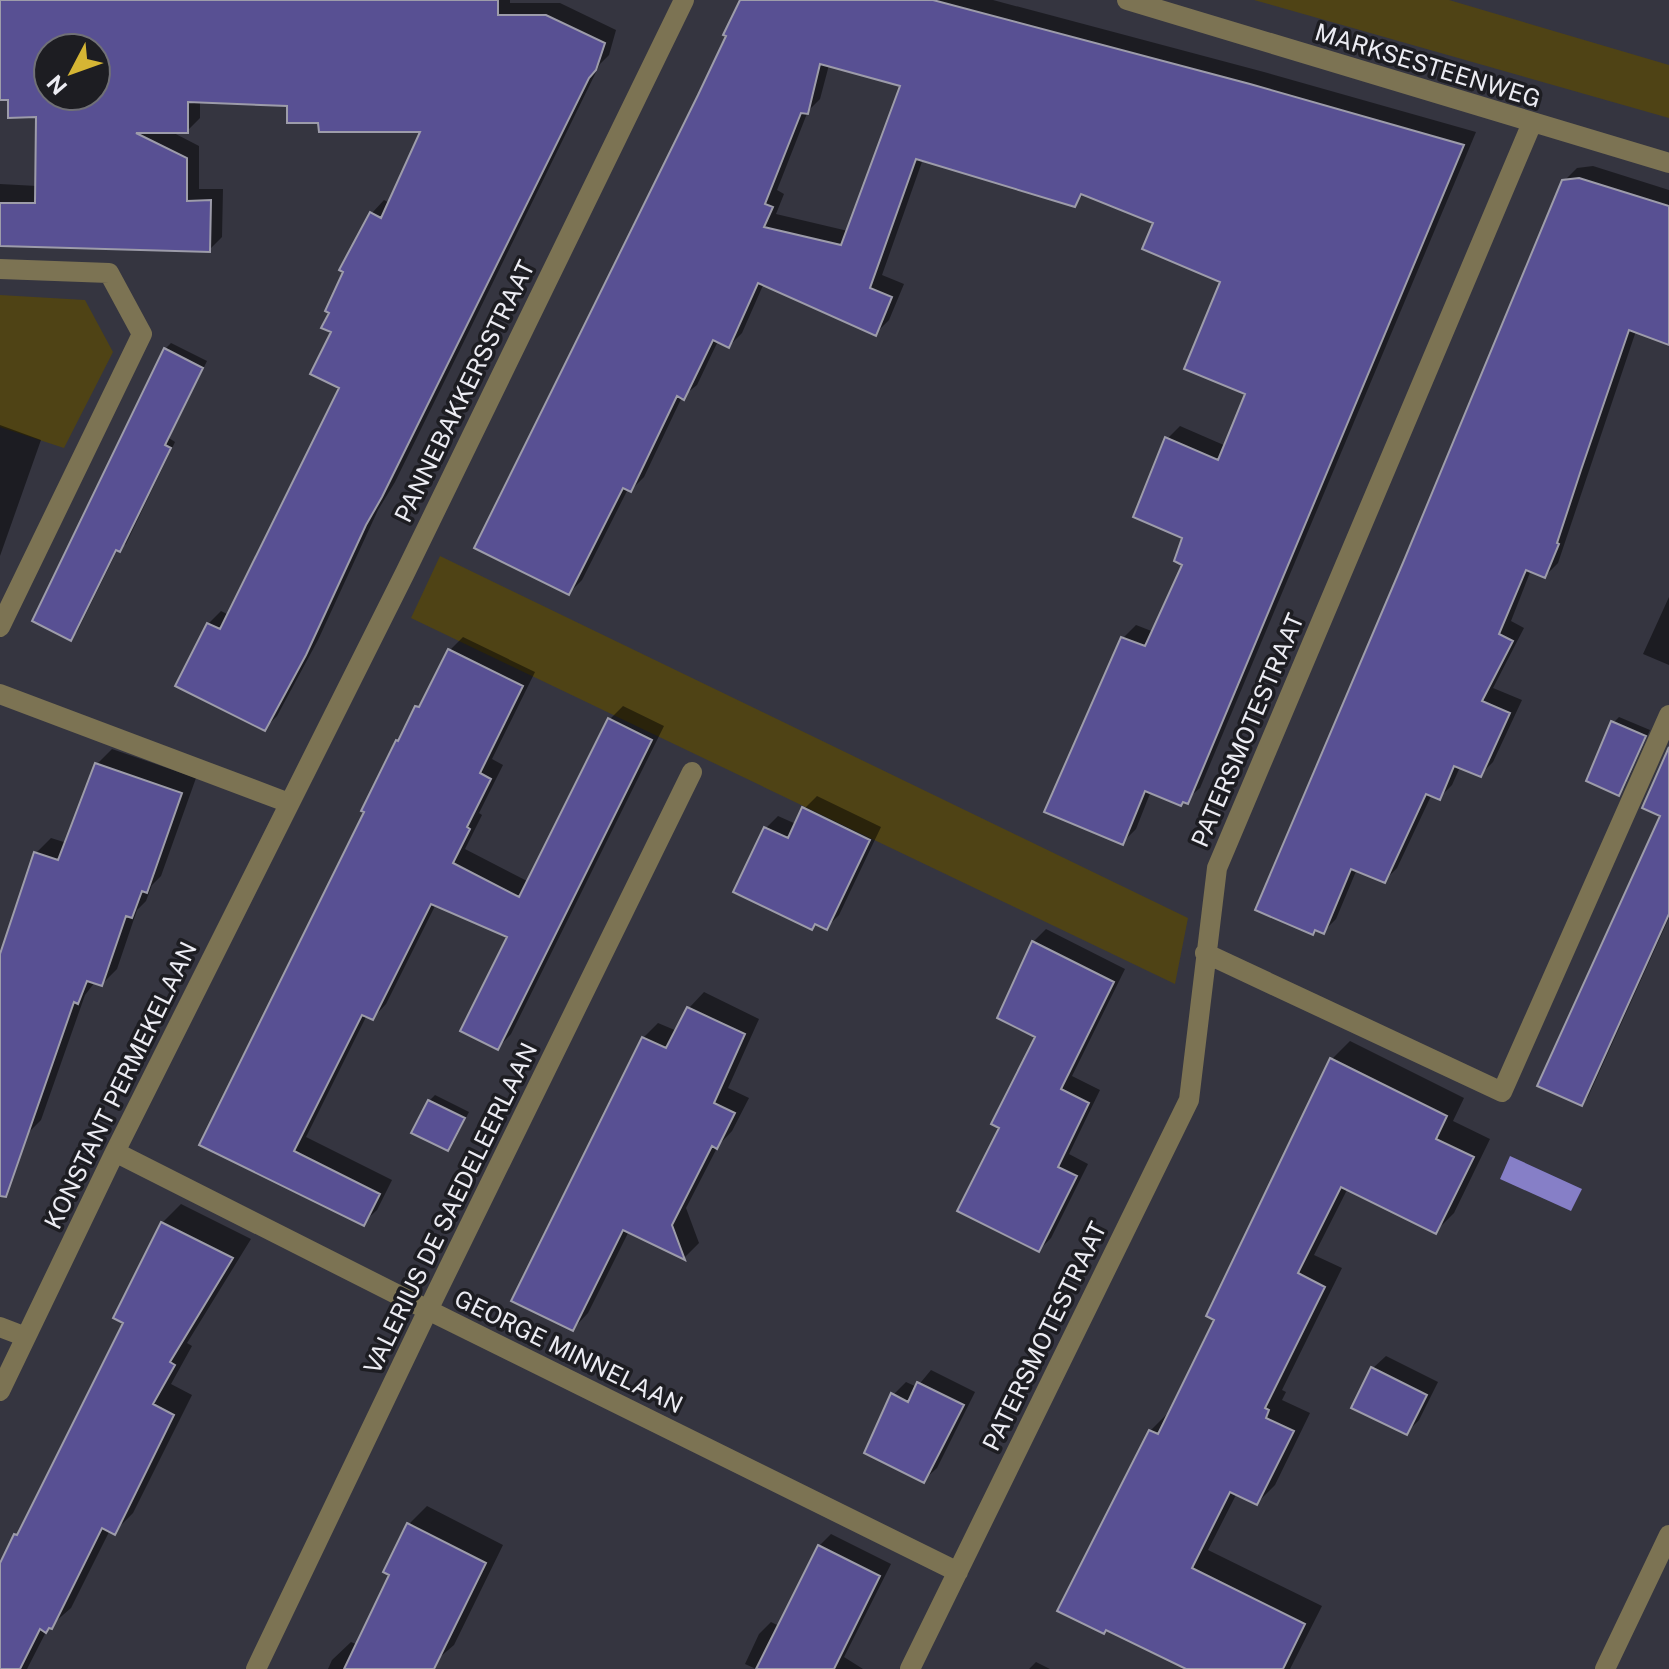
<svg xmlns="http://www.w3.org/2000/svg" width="1669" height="1669" viewBox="0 0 1669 1669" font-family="'Public Sans',sans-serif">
<rect width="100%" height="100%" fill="#353540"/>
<path fill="#4f4315" d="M1254,0H1449L1669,65V118Z
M0,295L85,300L113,352L64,448L0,427Z
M440,556L1188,918L1175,984L411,618Z"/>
<path fill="#867fc7" d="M1510,1156L1582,1189L1571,1211L1500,1179Z"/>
<path fill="#0007" fill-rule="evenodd" d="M0,0H510V3H560L616,30L609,55L600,64L395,482L378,510L318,640L277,716L264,729L208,624L221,611L229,615L341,387L334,331L346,271L342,269L372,213L384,200L390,203L423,130L320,120L289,104L200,100V118L187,131H170L199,146V189H223L222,237L209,250L0,242V184L37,186L38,115L10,97L0,98ZM48,48H96V96H48Z
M742,0H993L1264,72L1476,132L1200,788L1181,804L1151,791L1136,829L1123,842L1046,811L1123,638L1136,625L1154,632L1185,564L1184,536L1167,439L1180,426L1226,446L1248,393L1222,281L1156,222L1085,193L1074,204L923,159L882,275L904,284L889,320L876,333L764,283L742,333L729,346L718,341L697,385L682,397L644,477L631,490L628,489L582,580L569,593L700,96ZM829,65L903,84L848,231L776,214L784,194L777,190L808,111L820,99Z
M1593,166L1669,190V342L1636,331L1558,563L1545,576L1531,570L1511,621L1524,628L1493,688L1522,700L1493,762L1480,775L1460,767L1452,785L1440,797L1432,794L1397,868L1384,881L1357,869L1336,919L1323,932L1317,929L1313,933L1563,182L1577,168Z
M171,343L207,361L169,438L175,442L126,544L118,549L77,632L71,638L165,349Z
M0,425L41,440L0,556Z
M1669,597V665L1643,654Z
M463,637L535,672L492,759L503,765L479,813L482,815L465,849L529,882L610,719L623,706L664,726L511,1034L498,1048L510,936L436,904L386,1004L373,1018L367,1015L306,1137L392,1180L377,1210L363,1223L202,1144L367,810L397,742L417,707L426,698L450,650Z
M1619,717L1650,730L1624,788L1618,794L1613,723Z
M112,749L196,778L161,876L152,885L146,901L137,910L117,969L102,984L95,982L85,995L41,1120L26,1135L0,1185V961L36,853L51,838L67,843L97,764Z
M1669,752V918L1588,1097L1582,1104L1663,815Z
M817,796L881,827L839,915L826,928L816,923L766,828L778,816L796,824L804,809Z
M1046,929L1125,969L1072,1076L1100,1090L1069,1154L1088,1164L1051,1238L1039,1250L1001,1127L1038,1036L1033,942Z
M704,992L759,1019L728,1088L749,1098L732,1131L718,1146L686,1208L699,1243L685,1257L629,1231L588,1313L573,1329L643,1038L658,1023L677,1031L689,1008Z
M1350,1041L1464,1098L1453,1121L1490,1139L1454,1213L1436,1231L1348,1188L1314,1255L1342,1268L1282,1390L1286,1392L1282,1400L1310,1413L1275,1485L1257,1503L1237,1493L1208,1550L1322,1606L1290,1669H1187L1150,1431L1168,1413L1170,1414L1217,1319L1332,1059Z
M435,1095L469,1112L453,1143L447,1149L429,1101Z
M181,1204L251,1239L187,1343L192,1346L171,1384L192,1395L133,1513L114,1532L110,1530L71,1608L48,1628L27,1669H0V1568L16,1535L22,1529L126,1322L162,1223Z
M1386,1356L1438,1382L1419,1420L1406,1433L1373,1368Z
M931,1370L975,1392L937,1468L924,1480L893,1395L906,1382L917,1387Z
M427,1506L503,1545L454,1645L426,1669H328L332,1660L351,1642L358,1645L392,1574L386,1571L409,1524Z
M831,1534L891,1564L844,1657L863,1669H756L745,1664L759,1634L771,1622L779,1626L819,1546Z
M1036,1662L1050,1669H1029Z"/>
<path fill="#585093" stroke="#9d9caa" stroke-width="2" fill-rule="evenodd" d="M0,0H498V15H546L605,43L596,70L589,78L382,497L366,525L306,655L265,731L175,686L207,623L220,629L339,388L310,374L331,332L321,328L329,313L325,311L343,272L339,270L370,212L381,218L420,132H319L318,123H287V106L188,102V133H136L187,158V201L211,200L210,252L0,246V203H35L36,117L8,118V100H0ZM48,48H96V96H48Z
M740,0H933L1250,84L1464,145L1188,804L1183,802L1181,806L1145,791L1123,845L1044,812L1121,637L1145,646L1182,565L1174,561L1182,538L1133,517L1165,437L1218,460L1245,394L1184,369L1220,282L1142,249L1153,223L1081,194L1075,207L916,159L870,288L892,297L876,336L758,283L729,348L713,340L684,400L677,396L631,492L623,488L569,595L474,548L698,95L726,36L723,35ZM820,64L900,86L841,245L764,227L773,207L765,204L801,113L808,114Z
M1579,178L1669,206V345L1629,330L1581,470L1557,543L1559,544L1545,578L1526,570L1499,634L1513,641L1482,701L1510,713L1481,777L1454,766L1440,800L1426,794L1385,883L1351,869L1324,934L1315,930L1313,935L1255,910L1405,558L1562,180Z
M164,348L203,368L165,445L171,448L120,552L116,550L71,641L32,621Z
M448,649L523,686L480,773L491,779L467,827L470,829L453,863L519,897L608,718L652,740L498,1050L460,1031L507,937L431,904L373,1020L362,1015L294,1151L380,1194L364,1226L199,1145L364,812L361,811L396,740L398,741L415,706L419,707Z
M1611,721L1646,736L1619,796L1586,781Z
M1669,747V914L1582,1106L1537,1086L1660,816L1642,808Z
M95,763L182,793L147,893L142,891L132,918L126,916L102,986L87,981L78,1004L74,1002L6,1197L0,1196V954L34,852L58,860Z
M802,807L870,840L827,930L815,924L812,930L733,892L764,827L788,838Z
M1032,941L1114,982L1061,1089L1089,1103L1058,1167L1077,1176L1039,1252L957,1211L999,1128L991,1124L1035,1037L997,1018Z
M687,1007L745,1034L714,1103L735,1113L717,1149L712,1146L672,1225L685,1260L623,1230L573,1331L511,1301L642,1037L666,1048Z
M1330,1058L1447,1116L1436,1139L1474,1157L1436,1234L1341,1187L1298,1273L1325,1287L1265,1408L1269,1410L1266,1418L1294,1431L1257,1505L1230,1492L1192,1568L1305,1624L1283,1669H1186L1106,1630L1104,1634L1057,1611L1149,1430L1158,1434L1214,1320L1206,1316Z
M428,1100L465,1118L448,1151L411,1133Z
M161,1222L233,1258L170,1362L175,1365L153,1404L174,1415L115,1535L102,1528L52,1629L49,1628L46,1633L40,1629L20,1669H0V1563L14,1534L17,1535L123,1323L113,1318Z
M1371,1367L1427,1395L1407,1435L1351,1408Z
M917,1382L964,1405L924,1483L864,1453L891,1393L908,1402Z
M407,1523L486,1563L434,1669H344L389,1575L383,1572Z
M818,1545L880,1576L834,1669H756Z"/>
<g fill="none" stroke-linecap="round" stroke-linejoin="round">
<path stroke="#7c7353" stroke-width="20" d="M1127,0L1669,163
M0,269L109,273L142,334L0,627
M0,694L289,803
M1205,953L1502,1092L1669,715
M115,1152L428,1310L958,1572
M0,1327L26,1337
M0,1391L115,1152L405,573L684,0
M256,1669L428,1310L692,772
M910,1669L1189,1100L1217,868L1532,123
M1605,1669L1669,1535"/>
</g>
<g text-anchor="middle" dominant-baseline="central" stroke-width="7" stroke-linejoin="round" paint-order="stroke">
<g font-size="24" fill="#ececf3" stroke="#1d1d22">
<text transform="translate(1428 65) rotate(17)">MARKSESTEENWEG</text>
<text transform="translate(464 391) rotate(-64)">PANNEBAKKERSSTRAAT</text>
<text transform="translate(1247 730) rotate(-67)">PATERSMOTESTRAAT</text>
<text transform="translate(120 1085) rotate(-64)">KONSTANT PERMEKELAAN</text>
<text transform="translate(450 1208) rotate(-64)">VALERIUS DE SAEDELEERLAAN</text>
<text transform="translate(1044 1336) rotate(-64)">PATERSMOTESTRAAT</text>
<text transform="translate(569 1351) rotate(26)">GEORGE MINNELAAN</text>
</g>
</g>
<g transform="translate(72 72) rotate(229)"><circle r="38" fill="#1d1d22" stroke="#707076" stroke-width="2"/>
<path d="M0-6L14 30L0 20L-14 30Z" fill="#d5b534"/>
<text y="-12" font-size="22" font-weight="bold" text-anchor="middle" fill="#ececf3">N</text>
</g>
</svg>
